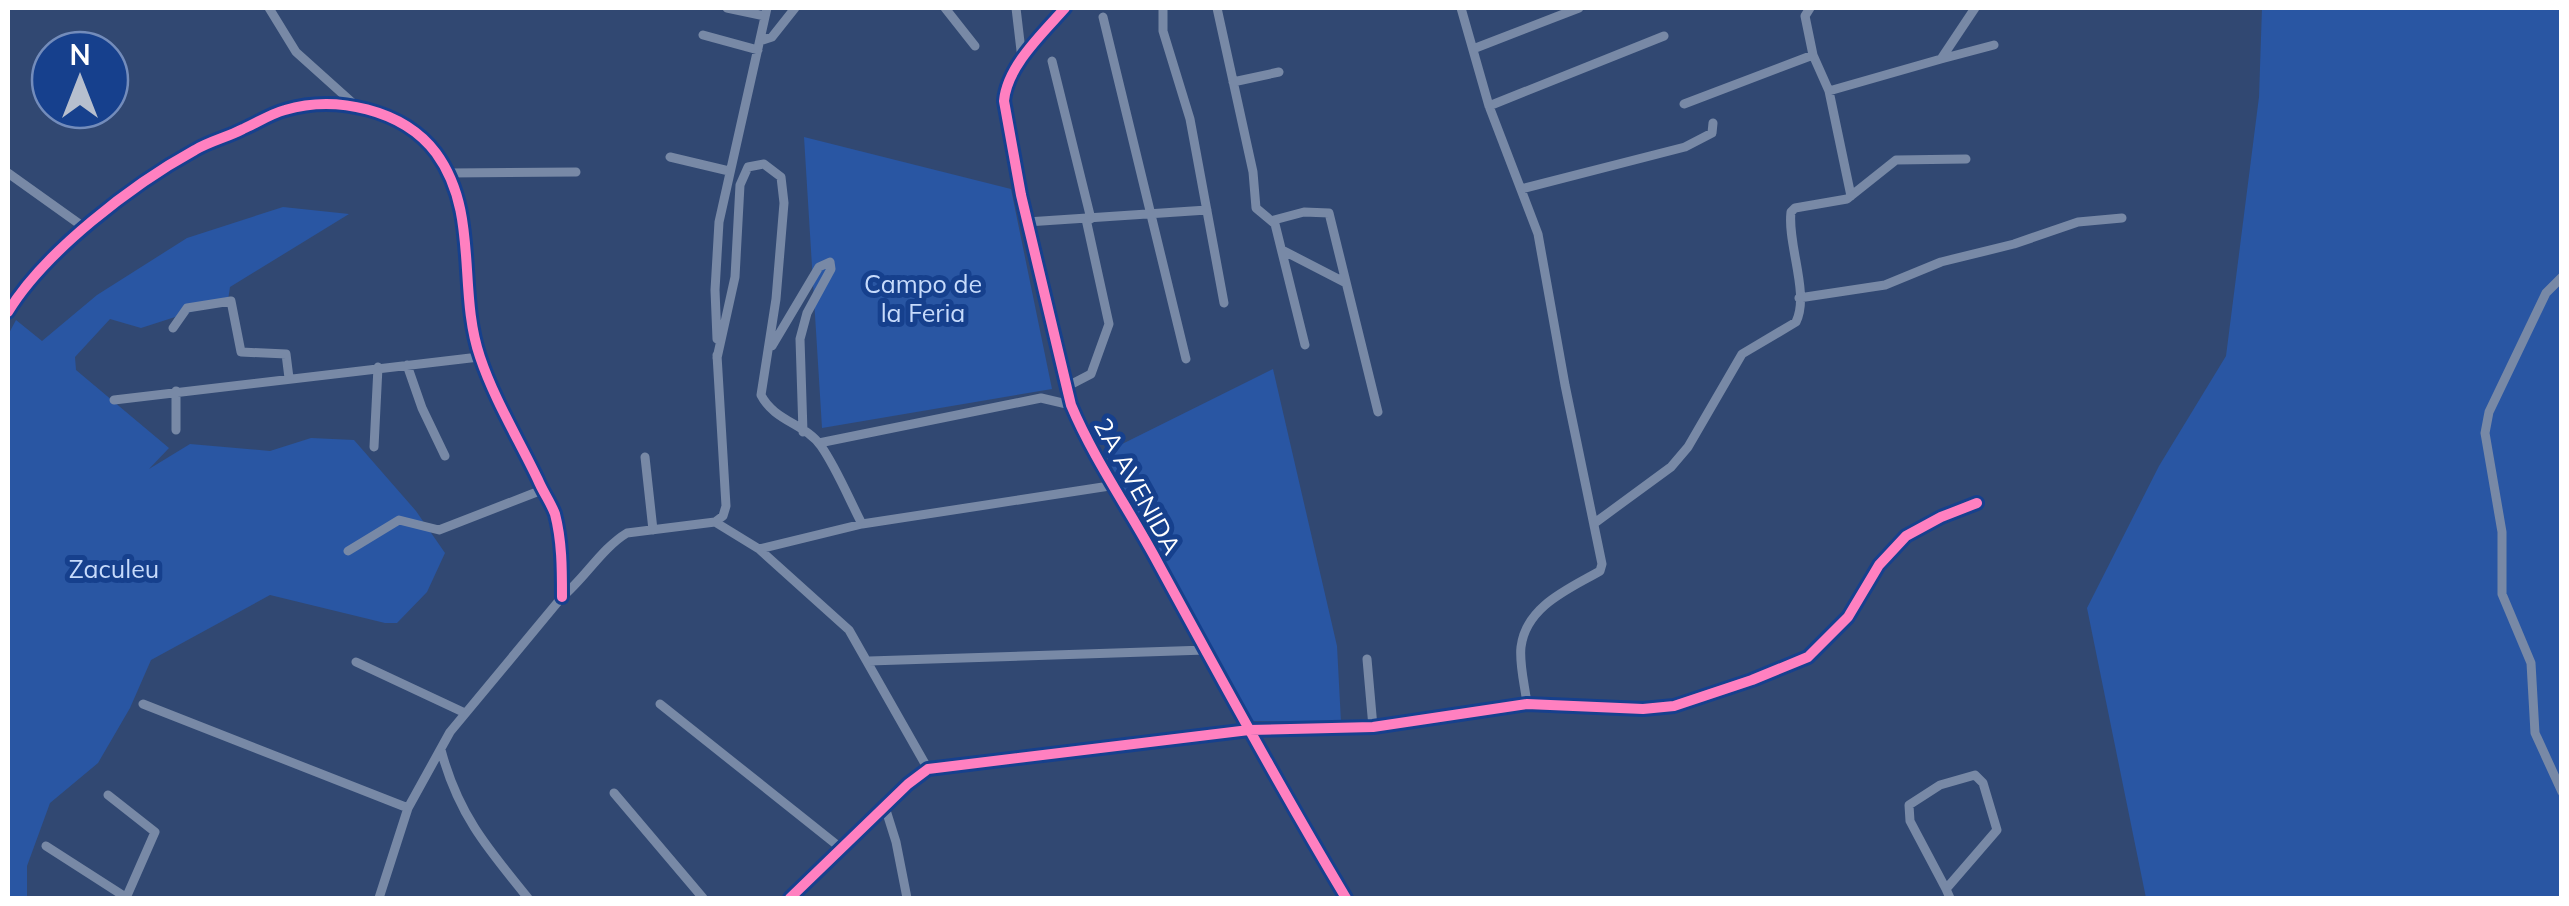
<svg xmlns="http://www.w3.org/2000/svg" width="2569" height="906" viewBox="0 0 2569 906" font-family="Mulish,sans-serif">
<rect width="100%" height="100%" fill="#314872"/>
<path fill="#2956a3" d="M2262,8H2561V898H2146L2087,608L2159,466L2226,356L2259,97Z
M804,137L1011,189L1052,389L822,428Z
M283,207L349,214L230,287L228,300L141,328L110,319L75,357L76,370L169,448L149,469L190,444L270,451L311,438L354,440L416,511L445,553L427,592L397,623H385L270,595L151,660L130,708L98,763L50,803L27,866V898H8V335L16,320L42,341L97,295L187,238Z
M1273,369L1337,646L1341,722L1248,721L1106,456V452Z"/>
<g fill="none" stroke-linecap="round" stroke-linejoin="round">
<path stroke="#7889a6" stroke-width="9" d="M269,8L296,52L355,105
M727,8L765,16
M945,8L975,46
M1016,8L1022,59
M1065,8C1043,33 1007,66 1004,101L1021,195L1071,405C1094,460 1131,512 1159,565C1220,677 1281,789 1346,898
M1163,8V31L1190,119L1224,303
M1217,8L1253,172L1256,208L1275,224L1305,345
M1461,8L1489,106L1538,234L1565,385L1602,564L1600,571C1569,589 1526,606 1521,647C1519,664 1525,686 1527,704
M1810,8L1805,16L1813,55L1829,91L1851,196
M1103,17L1186,359
M703,35L758,50
M760,41L772,37L795,8
M1473,49L1579,8
M1941,59L1994,45
M1052,61L1091,219
M1233,82L1279,72
M1829,91L1941,59L1975,8
M1684,104L1813,55
M1489,106L1664,36
M670,157L729,171
M8,173L85,228
M449,173L576,172
M1521,189L1685,147L1712,133L1713,123
M1274,220L1304,212L1329,213L1378,412
M1027,222L1207,210
M1282,250L1346,283
M2562,277L2546,293L2489,412L2485,433L2502,532V594L2531,663L2535,733L2562,792
M1799,298L1885,285L1941,262L2014,244L2078,222L2122,218
M8,312C44,252 133,184 195,150C210,141 228,137 243,129C257,123 270,114 285,110C335,95 403,109 436,153C480,213 457,290 480,357C494,399 519,440 538,480C543,492 551,503 555,514C562,541 562,569 562,597
M173,328L187,308L231,301L241,352L286,354L289,378
M717,339L715,290L719,222L767,8
M772,346L819,267L830,262L831,269L807,313L800,339L803,432
M717,358L735,277L740,185L748,167L764,164L781,177L784,203L776,299L761,395C774,421 806,424 821,446C837,469 849,499 862,524
M407,365L422,408L445,456
M1066,387L1091,374L1109,324L1086,219
M176,391V430
M114,400L479,357
M819,443L1041,398L1071,405
M374,447L378,367
M645,457L653,530
M715,522L723,516L726,506L717,355
M1596,522L1671,467L1688,447L1742,354L1796,322C1810,294 1787,244 1791,212L1795,208L1847,199L1896,160L1966,159
M759,549L862,524L1116,485
M348,551L399,520L439,530L542,490
M1367,659L1373,727
M869,661L1206,650
M356,662L465,713
M143,704L408,808
M660,704L842,849
M441,750C458,814 487,848 528,898
M614,793L703,898
M108,795L155,832L126,898
M885,807L896,842L907,898
M46,846L127,898
M1946,889L1910,821L1909,805L1940,785L1975,775L1983,783L1997,830L1946,889L1950,898
M379,898L408,808L450,732L562,597C585,578 602,548 627,533L715,522L759,549L849,630L928,769
M790,898L908,784L928,769L1249,730L1373,727L1527,704L1643,709L1674,706L1752,680L1808,657L1848,617L1879,565L1906,536L1941,517L1977,503"/>
<g stroke="#16408d" stroke-width="16">
<path id="cycleway" d="M1065,8C1043,33 1007,66 1004,101L1021,195L1071,405C1094,460 1131,512 1159,565C1220,677 1281,789 1346,898
M8,312C44,252 133,184 195,150C210,141 228,137 243,129C257,123 270,114 285,110C335,95 403,109 436,153C480,213 457,290 480,357C494,399 519,440 538,480C543,492 551,503 555,514C562,541 562,569 562,597
M790,898L908,784L928,769L1249,730L1373,727L1527,704L1643,709L1674,706L1752,680L1808,657L1848,617L1879,565L1906,536L1941,517L1977,503"/>
</g>
<use href="#cycleway" stroke="#ff80c0" stroke-width="10"/>
</g>
<g text-anchor="middle" dominant-baseline="central" stroke-width="10" stroke-linejoin="round" paint-order="stroke">
<g font-size="25" fill="#c6dafb" stroke="#16408d">
<text x="923" y="283">Campo de<tspan x="923" dy="29">la Feria</tspan></text>
<text x="114" y="568">Zaculeu</text>
</g>
<g font-size="25" fill="#fff" stroke="#16408d">
<text transform="translate(1138 486) rotate(61)">2A AVENIDA</text>
</g>
</g>
<rect width="2569" height="906" fill="none" stroke="#ffffff" stroke-width="20"/>
<g transform="translate(80 80)"><circle r="48" fill="#16408d" stroke="#738cbb" stroke-width="2.5"/>
<path d="M0-8L18 38L0 25L-18 38Z" fill="#b7bfce"/>
<text y="-15" font-size="28" font-weight="bold" text-anchor="middle" fill="#ffffff">N</text>
</g>
</svg>
